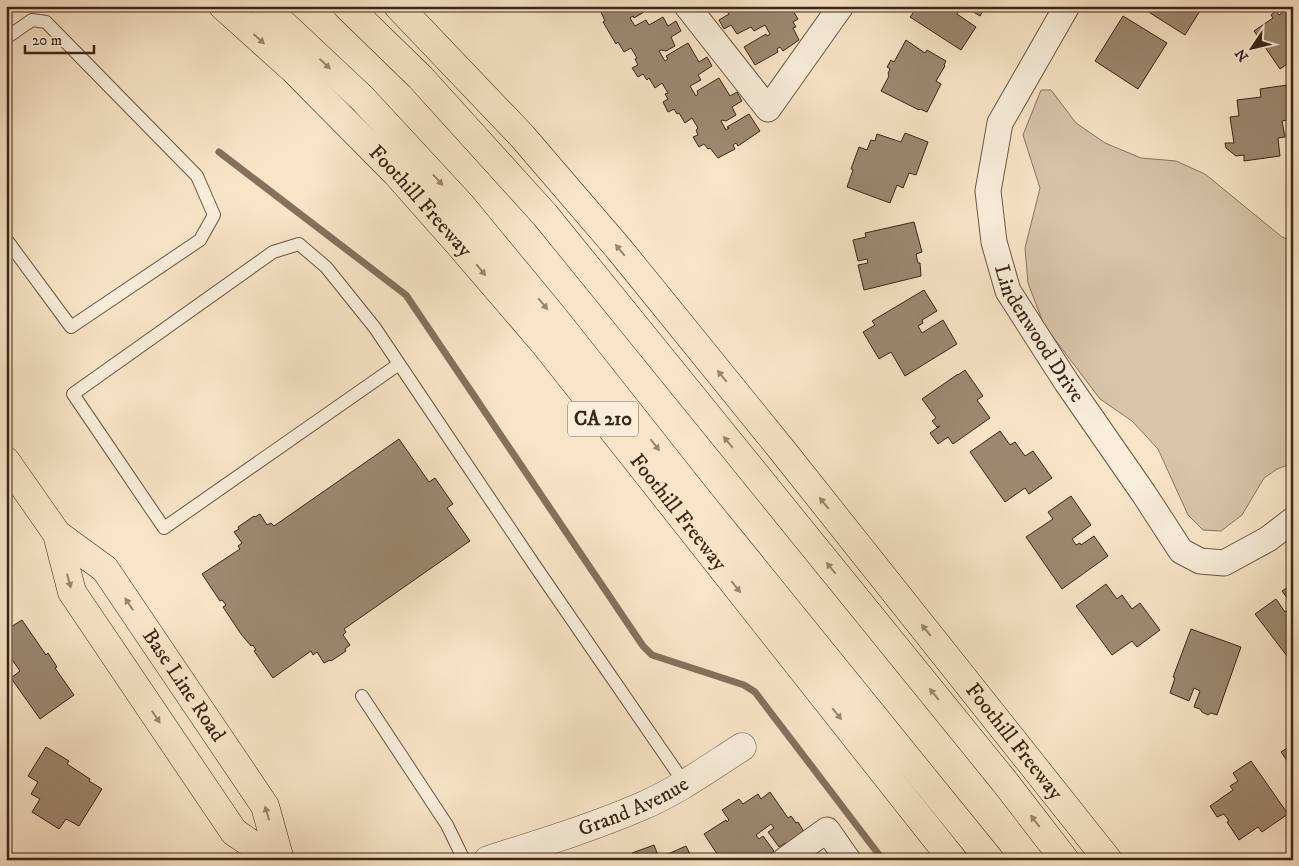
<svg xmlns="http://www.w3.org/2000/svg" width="1299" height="866" viewBox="0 0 1299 866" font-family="'IM FELL DW Pica',serif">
<rect width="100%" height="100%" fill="#f8e5c8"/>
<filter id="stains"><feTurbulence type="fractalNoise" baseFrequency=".004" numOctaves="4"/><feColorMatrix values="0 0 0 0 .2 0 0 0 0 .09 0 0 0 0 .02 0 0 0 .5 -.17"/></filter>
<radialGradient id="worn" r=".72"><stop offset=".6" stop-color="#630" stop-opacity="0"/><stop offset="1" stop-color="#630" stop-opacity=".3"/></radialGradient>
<path fill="#d8c4aa" stroke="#8a7460" d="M1041,90H1051L1076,123L1105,143L1141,158L1176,161L1205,174L1282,237L1293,241V463L1277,469L1264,478L1242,515L1221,531L1203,530L1188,515L1158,449L1132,421L1100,399L1044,325L1028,283L1025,248L1040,188L1023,135Z"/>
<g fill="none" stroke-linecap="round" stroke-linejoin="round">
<path stroke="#86715c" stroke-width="7" d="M219,152L406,295L643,646L652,655L744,685L755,692L883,860"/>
</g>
<path fill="#9d8972" stroke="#3b2515" d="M611,6H654L634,18L633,16L630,18L635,26L646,20L649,25L663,17L668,26L676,21L681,31L671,37L675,46L666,51L661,50L659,51L665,61L668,59L666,56L688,43L699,62L707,57L712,66L698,75L701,80L690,86L696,96L698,94L697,91L719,78L730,96L737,92L742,101L732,107L736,115L726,121L722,120L721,121L726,130L729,128L727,127L749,114L760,131L738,146L736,143L733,145L735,149L718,158L710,148L708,149L704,144L699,147L693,137L698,135L696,130L698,128L692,118L685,123L679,113L677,114L674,109L668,112L663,102L668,99L665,94L668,93L662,83L655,88L649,78L647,80L643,74L638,77L632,68L638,65L635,59L637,58L631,48L624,52L618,42L616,44L603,22L605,21L601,12Z
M724,6H780L781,9L784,7L787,12L792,9L798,19L793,22L796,27L793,28L799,40L783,51L780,47L777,49L778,52L755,65L744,47L766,34L767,36L770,34L765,25L754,31L751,27L737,34L731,25L724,29L719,20L729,14Z
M918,6H986L980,16L967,8L966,11L960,8L957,14L976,27L961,50L910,17Z
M1139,6H1203L1185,35Z
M1291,6H1293V60L1280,69L1254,31L1273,18L1271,15L1276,11L1279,15Z
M1123,16L1167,43L1138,89L1095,61Z
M906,40L925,53L927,50L946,61L944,65L945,66L936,81L941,84L927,112L920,109L919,110L881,91L889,76L888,73L890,69L887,67L891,60L894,62Z
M1287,85L1292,119L1282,121L1285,137L1278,138L1280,156L1244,161V155L1236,156L1226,148L1225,143H1234L1230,117L1239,116L1237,100L1261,97L1260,89Z
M905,133L928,142L916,175L909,173L903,188L897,185L890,203L847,187L853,170L851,169L859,147L867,150L871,140L875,141L877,134L901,142Z
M914,222L922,252L916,254L918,263H920L921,276L864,290L858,265L868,263L867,259L858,261L853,240L866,237L865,233Z
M924,290L937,311L922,320L923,323L918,326L922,333L943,320L957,344L905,376L891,352L879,359L863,332L875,325L872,321Z
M965,370L983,396L977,400L990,418L953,444L948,437L938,444L930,433L940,426L937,427L932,421L936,418L922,399L958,374V375Z
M1000,431L1010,445L1015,442L1025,456L1033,451L1052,478L1029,494L1025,488L1005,502L970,452Z
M399,439L429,482L435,478L453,504L447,508L470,541L344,629L346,632L343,635L350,645L345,649L346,651L331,661L330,660L324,663L317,652L313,655L311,651L273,678L254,651L256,650L253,645L251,646L241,634L223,607L226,605L222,600L220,601L202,574L240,549L238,546L242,543L234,532L239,529L238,527L254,516L255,517L260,514L267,525L271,523L274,526Z
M1071,496L1091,525L1072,539L1076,545L1080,543L1081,545L1094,536L1108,556L1062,589L1026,537L1053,519L1048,512Z
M1106,584L1117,599L1122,595L1132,609L1140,603L1160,630L1137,647L1132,641L1112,655L1076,606Z
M1293,584V606L1282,591Z
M1276,599L1285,612L1287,611L1289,614L1293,611V664L1255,614Z
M22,620L46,655L48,653L57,667L55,668L74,695L40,719L11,678L20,671L6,651V630Z
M1191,629L1241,647L1217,715L1211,713L1208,715L1202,712L1200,709L1194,707L1200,691L1194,688L1189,701L1170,693L1175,678L1173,677Z
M1293,744V769L1281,752Z
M46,747L69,761L67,764L90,779L89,781L102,789L79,826L66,819L59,829L32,812L40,799L31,794L38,782L28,776Z
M1251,761L1288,814L1262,832L1258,827L1239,840L1227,822L1229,821L1224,814L1217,817L1210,806L1233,790L1230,786L1238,781L1233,773Z
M770,792L788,818L791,816L796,823L798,822L806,835L788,848L785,843L779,847L768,832L774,828L771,824L756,835L759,839L763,836L774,851L771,853L774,858L771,860H721L704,834L726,820L727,822L729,820L722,810L739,799L743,804L758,794L761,799Z
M654,845L659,858L686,846L693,860H635L632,853Z"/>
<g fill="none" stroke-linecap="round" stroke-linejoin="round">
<g stroke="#6a5542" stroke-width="14">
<path id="service" d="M6,38L32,20L46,22L197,176L214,215L200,240L71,327L6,239
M399,364L164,528L73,394L273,252L299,244L326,267L375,328L533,563L685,784
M362,696L447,825L464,860"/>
</g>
<g stroke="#6a5542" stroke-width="27">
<g id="minor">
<path d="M687,6L768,109L841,6"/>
<path id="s1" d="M1067,6L1000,123L988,191L994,242L1008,291L1067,383L1144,494L1181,551L1200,561L1224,563L1268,539L1293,520"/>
<path d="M785,860L827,830L848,860"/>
</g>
</g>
<g stroke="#6a5542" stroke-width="29">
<g id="tertiary">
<path id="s2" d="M488,860C538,844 591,828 640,807C676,792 709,768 742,747"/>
</g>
</g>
<g stroke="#3b2515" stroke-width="29">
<g id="primary">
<path id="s3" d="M6,461L57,534L105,569L265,806L280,860"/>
<path d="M57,534L72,592L234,832L275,860"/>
</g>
</g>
<g stroke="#3b2515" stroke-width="29">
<g id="motorway">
<path id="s4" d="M223,6L293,69L396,173L458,243L544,343L953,860"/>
<path d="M264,6L362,98L461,205L555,319L695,496L990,860"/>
<path d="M347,6L420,77L545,215L1004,781L1065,860"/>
<path id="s5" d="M398,6L522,136L619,249L782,450L1108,860"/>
</g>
</g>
<use href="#service" stroke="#faeedb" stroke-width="12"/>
<use href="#minor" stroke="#faeedb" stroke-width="25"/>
<use href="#tertiary" stroke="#faeedb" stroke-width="28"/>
<use href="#primary" stroke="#f8e5c8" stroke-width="28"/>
<use href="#motorway" stroke="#f8e5c8" stroke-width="28"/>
</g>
<defs><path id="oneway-solid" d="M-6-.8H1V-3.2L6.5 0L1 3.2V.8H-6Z" transform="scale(1.25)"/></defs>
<g fill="#9a856e">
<use href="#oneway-solid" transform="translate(259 39) rotate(42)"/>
<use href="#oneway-solid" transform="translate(325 64) rotate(43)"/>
<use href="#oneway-solid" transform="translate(438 180) rotate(47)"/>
<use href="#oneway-solid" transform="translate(620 250) rotate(-130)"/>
<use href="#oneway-solid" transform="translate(481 270) rotate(50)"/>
<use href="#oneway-solid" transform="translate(543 304) rotate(50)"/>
<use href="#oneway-solid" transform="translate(722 376) rotate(-129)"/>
<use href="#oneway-solid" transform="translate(728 442) rotate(-129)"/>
<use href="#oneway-solid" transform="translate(655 445) rotate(52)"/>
<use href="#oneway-solid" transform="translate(824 503) rotate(-129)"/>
<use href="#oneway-solid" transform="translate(831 568) rotate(-129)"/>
<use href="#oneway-solid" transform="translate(69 581) rotate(75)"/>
<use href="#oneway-solid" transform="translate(736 587) rotate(51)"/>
<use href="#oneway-solid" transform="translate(129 604) rotate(-124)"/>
<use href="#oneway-solid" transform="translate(926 630) rotate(-129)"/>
<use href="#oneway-solid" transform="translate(934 694) rotate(-129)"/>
<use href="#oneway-solid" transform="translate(837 714) rotate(51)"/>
<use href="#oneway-solid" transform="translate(156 717) rotate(56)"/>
<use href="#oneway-solid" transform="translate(267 813) rotate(-107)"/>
<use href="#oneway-solid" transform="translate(1035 821) rotate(-128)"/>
</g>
<g text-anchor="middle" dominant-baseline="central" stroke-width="4.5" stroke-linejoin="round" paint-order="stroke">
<rect fill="#faeedb" stroke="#746150" stroke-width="1" x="568" y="401.5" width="70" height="35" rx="4"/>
<g font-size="20" font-weight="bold" fill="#3b2515">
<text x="603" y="419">CA 210</text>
</g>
<g font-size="21" fill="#3b2515" stroke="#faeedb">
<text stroke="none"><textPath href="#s4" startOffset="278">Foothill Freeway</textPath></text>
<text stroke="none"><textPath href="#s1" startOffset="358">Lindenwood Drive</textPath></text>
<text stroke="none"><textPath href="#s4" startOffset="682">Foothill Freeway</textPath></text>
<text stroke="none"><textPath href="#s3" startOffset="289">Base Line Road</textPath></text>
<text stroke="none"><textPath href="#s5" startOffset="960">Foothill Freeway</textPath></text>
<text stroke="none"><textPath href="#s2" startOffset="155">Grand Avenue</textPath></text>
</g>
</g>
<rect width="1299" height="866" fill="none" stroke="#f8e5c8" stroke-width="25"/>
<rect x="8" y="8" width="1284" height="851" fill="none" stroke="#3b2515" stroke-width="2.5"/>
<rect x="12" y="12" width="1274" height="841" fill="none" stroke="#3b2515"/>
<g transform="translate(1252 48) rotate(235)" stroke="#faeedb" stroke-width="4" paint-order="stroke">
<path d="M0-4L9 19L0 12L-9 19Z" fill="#3b2515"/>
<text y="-8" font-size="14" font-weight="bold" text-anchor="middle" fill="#3b2515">N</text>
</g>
<path d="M25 45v8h69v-8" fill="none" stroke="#3b2515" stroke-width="2.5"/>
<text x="32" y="45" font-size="15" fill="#3b2515" stroke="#faeedb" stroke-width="4" paint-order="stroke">20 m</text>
<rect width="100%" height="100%" filter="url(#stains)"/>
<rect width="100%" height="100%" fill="url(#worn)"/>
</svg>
